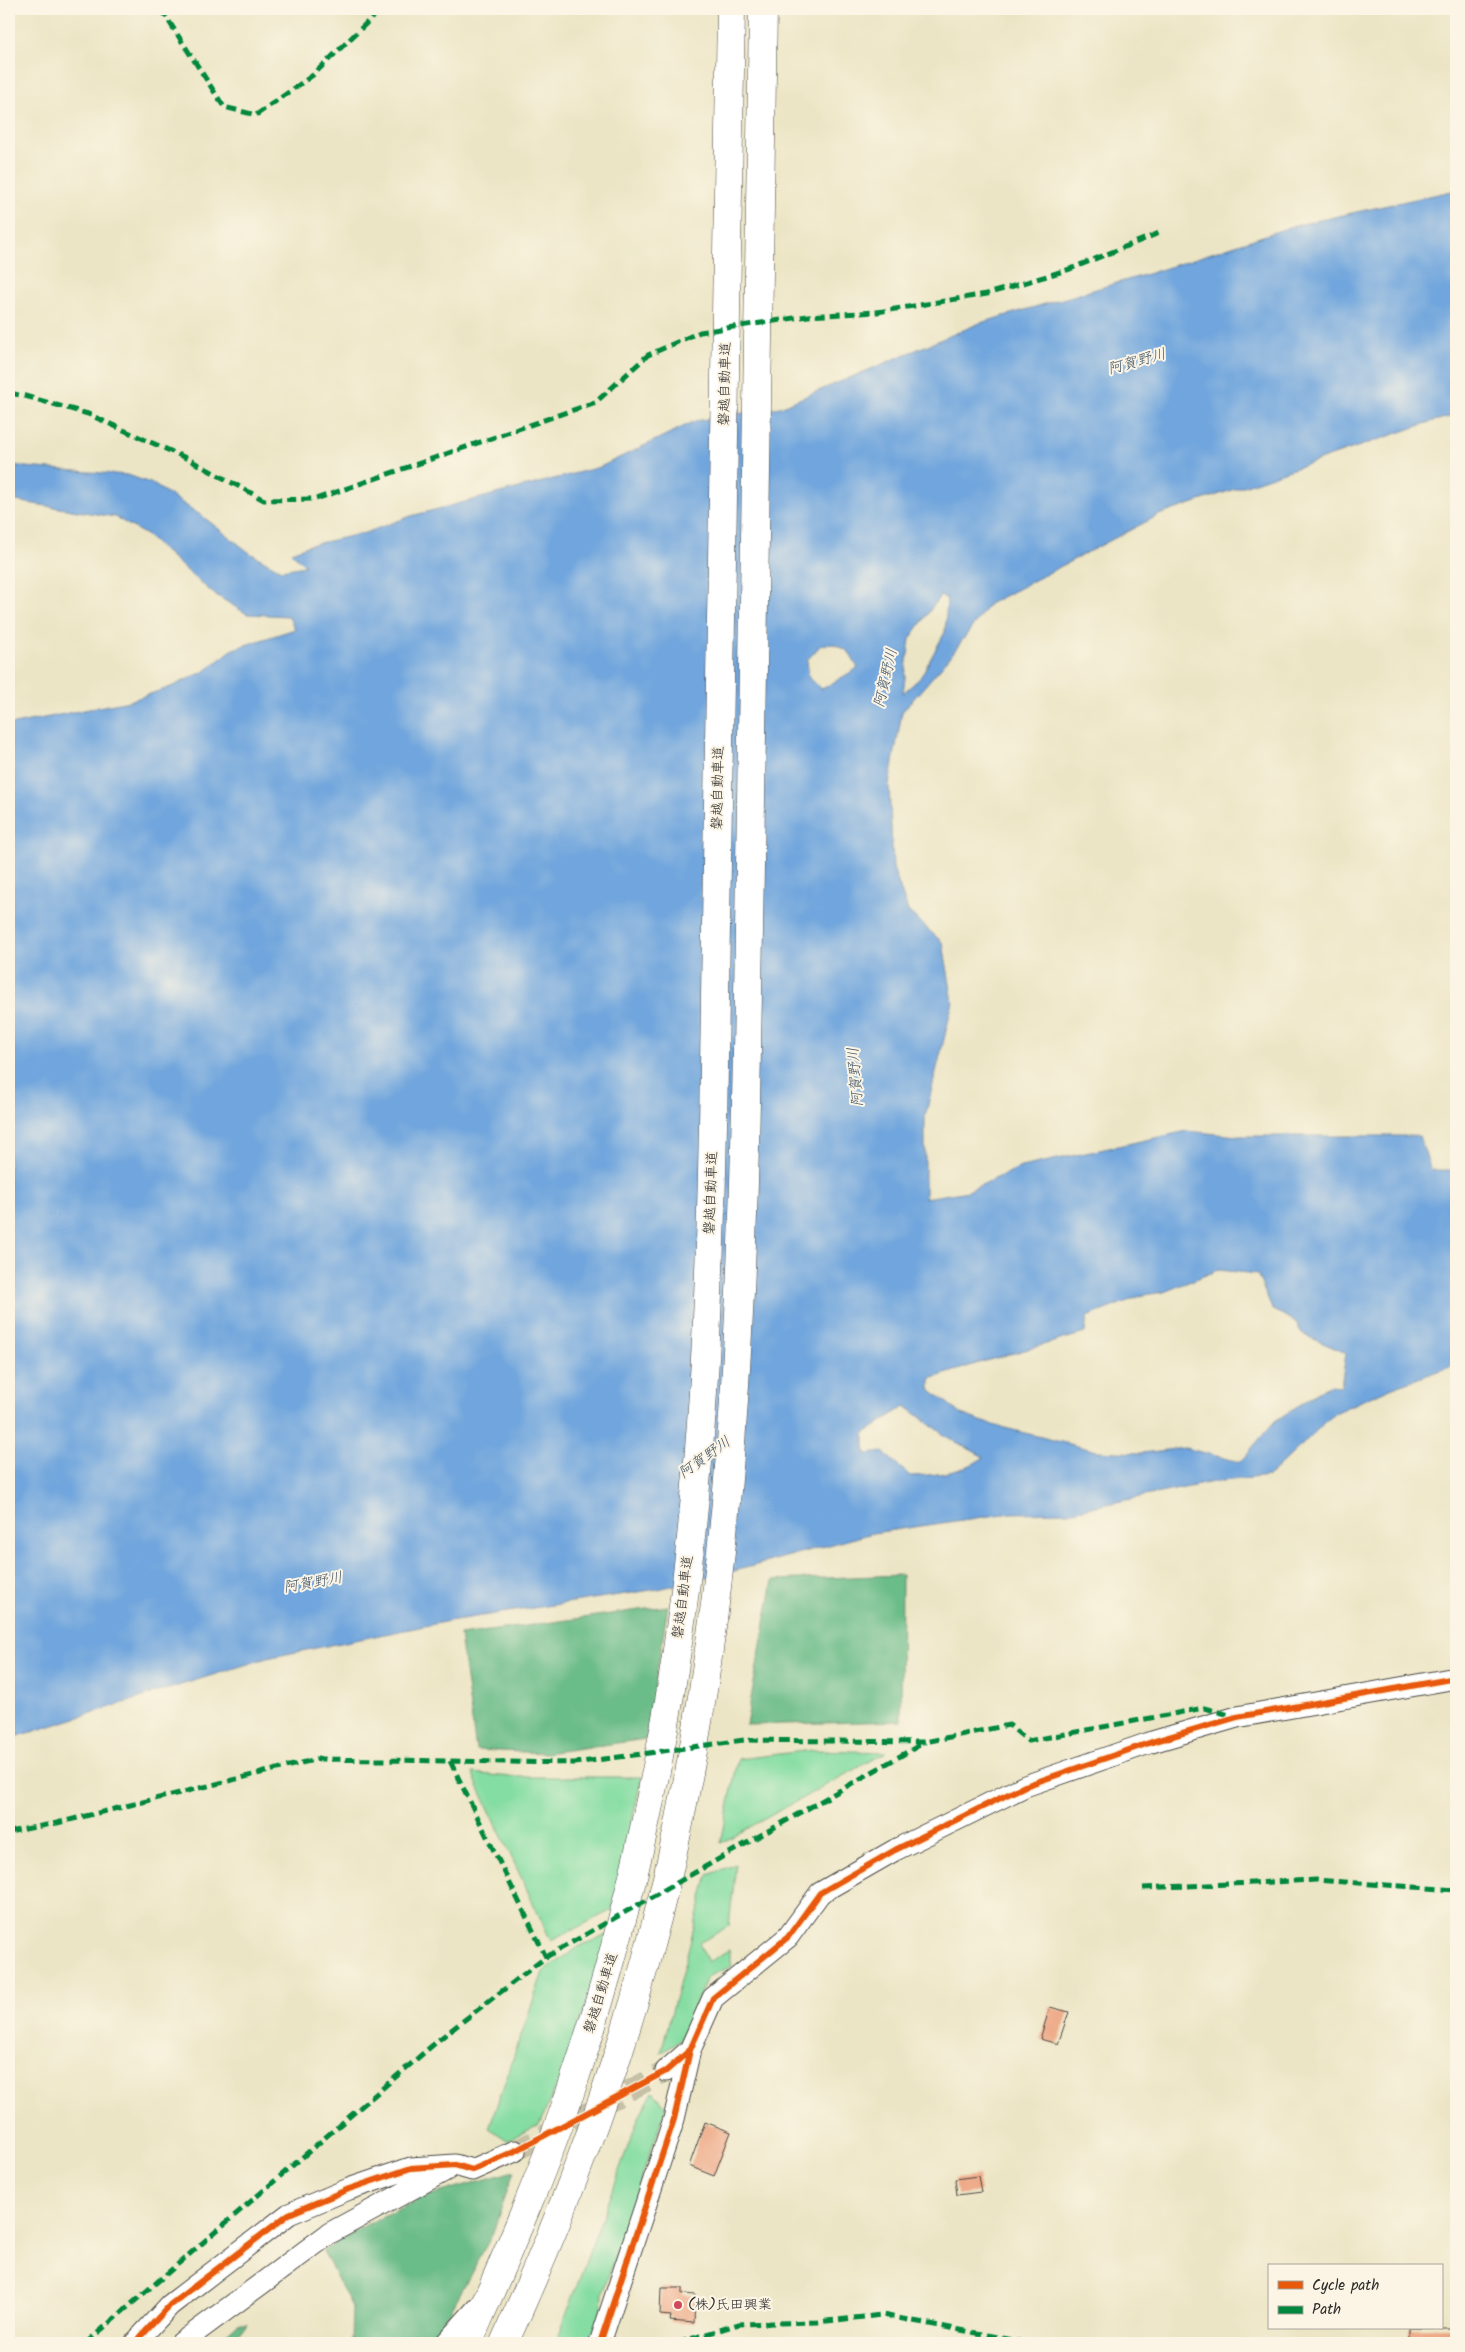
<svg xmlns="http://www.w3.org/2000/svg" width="1465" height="2352" viewBox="0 0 1465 2352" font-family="Kalam,'Klee One',sans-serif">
<rect width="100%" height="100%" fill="#fcf5e5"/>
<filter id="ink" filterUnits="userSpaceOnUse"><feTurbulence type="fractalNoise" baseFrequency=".02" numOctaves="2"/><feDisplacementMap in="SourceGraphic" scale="10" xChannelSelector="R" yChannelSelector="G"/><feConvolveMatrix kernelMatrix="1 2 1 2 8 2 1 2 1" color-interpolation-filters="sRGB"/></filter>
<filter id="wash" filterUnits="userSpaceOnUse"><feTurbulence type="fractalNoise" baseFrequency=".0096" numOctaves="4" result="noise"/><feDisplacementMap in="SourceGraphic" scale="20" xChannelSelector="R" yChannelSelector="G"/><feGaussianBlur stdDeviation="1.12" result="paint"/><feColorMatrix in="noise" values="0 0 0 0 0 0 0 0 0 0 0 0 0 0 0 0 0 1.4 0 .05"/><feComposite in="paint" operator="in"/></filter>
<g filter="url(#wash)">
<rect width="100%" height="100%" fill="#ece5c5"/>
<path fill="#84dda2" stroke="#588466" d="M813,1750L886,1752L721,1843L738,1759Z
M472,1773L510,1777H642L612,1910L551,1941Z
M736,1864L729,1926L699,1943L708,1962L729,1950L732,1966L707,1977L680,2040L661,2052L708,1875Z
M609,1934L564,2070L539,2125L507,2140L489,2128L543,1972L580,1946Z
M653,2092L666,2106L603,2292L602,2312L588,2343H556L638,2119Z"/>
<path fill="#6bbc88" stroke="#4b745a" d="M902,1575L901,1721L746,1725L773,1580Z
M668,1606L646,1739L546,1753L476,1750L460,1635Z
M514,2171L492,2235L445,2321L428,2343H351L352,2307L323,2251L366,2225L424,2197Z
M238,2324H248L228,2343H216Z"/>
<path fill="#6fa5dd" stroke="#4d6884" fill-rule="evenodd" d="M1456,190V415L1427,423L1159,515L989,604L950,657L902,712L889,785L893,868L908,911L943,943L953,1002L925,1117V1198L968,1191L1021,1167L1187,1131L1238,1136H1419L1431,1170H1456V1365L1393,1387L1336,1412L1269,1476L1213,1482L1068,1512L1011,1513L873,1533L731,1572L658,1589L449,1621L267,1658L9,1739V725L129,701L171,687L205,671L233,649L295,629L288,616L247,614L214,594L146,535L115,517L9,500V464L25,467L128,475L153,484L202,516L250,553L281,570L305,566L291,552L310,545L365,533L411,516L600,467L695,421L780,407L980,323L1151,273L1293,226ZM940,596L947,599L945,632L920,678L903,693L910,639ZM834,644L848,651L858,668L822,689L809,678L807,660L821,645ZM1218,1270L1257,1274L1272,1309L1296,1322L1302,1334L1346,1353L1341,1386L1329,1385L1275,1421L1240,1462L1185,1448L1141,1453L1097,1451L989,1424L961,1414L930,1389V1379L982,1362L1085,1333L1087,1317L1143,1295L1164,1292ZM905,1406L947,1437L984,1457C962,1473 937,1475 910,1476L883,1452L866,1454L864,1434Z"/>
<g id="blocks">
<path fill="#eca17d" d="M1050,2007L1069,2012L1058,2044L1040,2039Z
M705,2122L731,2132L714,2176L689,2166Z
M978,2176L981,2192L957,2195L955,2179Z
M661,2288H682V2294L695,2295L694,2323L670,2321L671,2316L660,2315Z
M1409,2328H1452L1453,2343H1409Z"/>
</g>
</g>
<g filter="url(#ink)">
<use href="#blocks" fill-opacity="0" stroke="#484742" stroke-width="1"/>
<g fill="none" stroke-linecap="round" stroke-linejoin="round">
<path stroke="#c5c0a6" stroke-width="21" stroke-dasharray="21 11" stroke-linecap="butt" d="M515,2151L666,2071"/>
<g stroke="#484742" stroke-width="23">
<path id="minor" d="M666,2071L690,2050
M135,2343L170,2305L289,2214L349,2189L411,2168L455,2165L472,2170L515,2151
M181,2343L330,2233L448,2169
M446,2343L479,2306
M600,2343L674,2119L690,2050L713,1998L788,1937L820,1893L895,1850L1025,1786L1152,1742L1237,1717L1456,1678"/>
</g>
<g stroke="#484742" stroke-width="29">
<path id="highway" d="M468,2343C506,2256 545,2169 575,2078C610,1974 638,1865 659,1756C712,1485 712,1200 716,926C721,620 726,314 731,9
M504,2343C560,2221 609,2094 645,1964C745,1607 744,1233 750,866C755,580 759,294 763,9"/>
</g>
<use href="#minor" stroke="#fff" stroke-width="21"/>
<use href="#highway" stroke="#fff" stroke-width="28"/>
<path stroke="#00873e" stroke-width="5" stroke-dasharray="10 5" stroke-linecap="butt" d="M161,9L224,107L256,115L313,75L381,9
M9,393L25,396L88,414L188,459L264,500L316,499L596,402L648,355L700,332L808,316L877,312L987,294L1070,269L1159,233
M450,1761L546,1957
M9,1832L57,1823L318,1759L575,1763L744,1740L925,1742L1009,1725L1028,1741L1204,1708L1233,1716
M1143,1888L1316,1880L1456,1890
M86,2343L441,2038L546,1957L925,1742
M677,2343L739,2324L818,2322L882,2315L1029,2343"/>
<g stroke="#fcf5e5" stroke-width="9">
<path id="cycleway" d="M135,2343L170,2305L289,2214L349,2189L411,2168L455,2165L472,2170L515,2151L666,2071L690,2050
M600,2343L674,2119L690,2050L713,1998L788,1937L820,1893L895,1850L1025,1786L1152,1742L1237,1717L1456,1678"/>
</g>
<use href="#cycleway" stroke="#e8590c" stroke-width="6"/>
</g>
</g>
<circle fill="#d1495b" stroke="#fcf5e5" stroke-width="2" cx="678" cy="2305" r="5"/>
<g text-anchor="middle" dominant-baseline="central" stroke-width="4" stroke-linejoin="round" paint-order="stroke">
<g font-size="14" fill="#2b2b2b" stroke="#fcf5e5">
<text transform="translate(725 384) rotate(-89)">磐越自動車道</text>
<text transform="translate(718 788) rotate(-89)">磐越自動車道</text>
<text transform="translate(711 1193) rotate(-88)">磐越自動車道</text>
<text transform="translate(683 1597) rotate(-83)">磐越自動車道</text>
<text transform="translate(601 1993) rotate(-73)">磐越自動車道</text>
</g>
<g font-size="14" fill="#2b2b2b" stroke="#fcf5e5" text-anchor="start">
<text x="688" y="2305">(株)氏田興業</text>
</g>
<g font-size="15" font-style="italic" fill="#435669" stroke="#fcf5e5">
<text transform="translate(1137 362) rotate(-16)">阿賀野川</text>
<text transform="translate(886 678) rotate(-77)">阿賀野川</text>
<text transform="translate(856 1077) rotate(-95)">阿賀野川</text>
<text transform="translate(705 1458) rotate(-36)">阿賀野川</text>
<text transform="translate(313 1583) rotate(-10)">阿賀野川</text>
</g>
</g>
<rect width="1465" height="2352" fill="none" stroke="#fcf5e5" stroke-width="30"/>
<rect x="1268" y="2264" width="175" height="65" fill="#fcf5e5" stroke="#a8a49b"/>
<rect x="1278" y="2281" width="25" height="8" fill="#e8590c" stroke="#a8a49b"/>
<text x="1312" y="2290" font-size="15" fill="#2b2b2b">Cycle path</text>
<rect x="1278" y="2306" width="25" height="8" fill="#00873e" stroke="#a8a49b"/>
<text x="1312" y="2314" font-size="15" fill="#2b2b2b">Path</text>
</svg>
